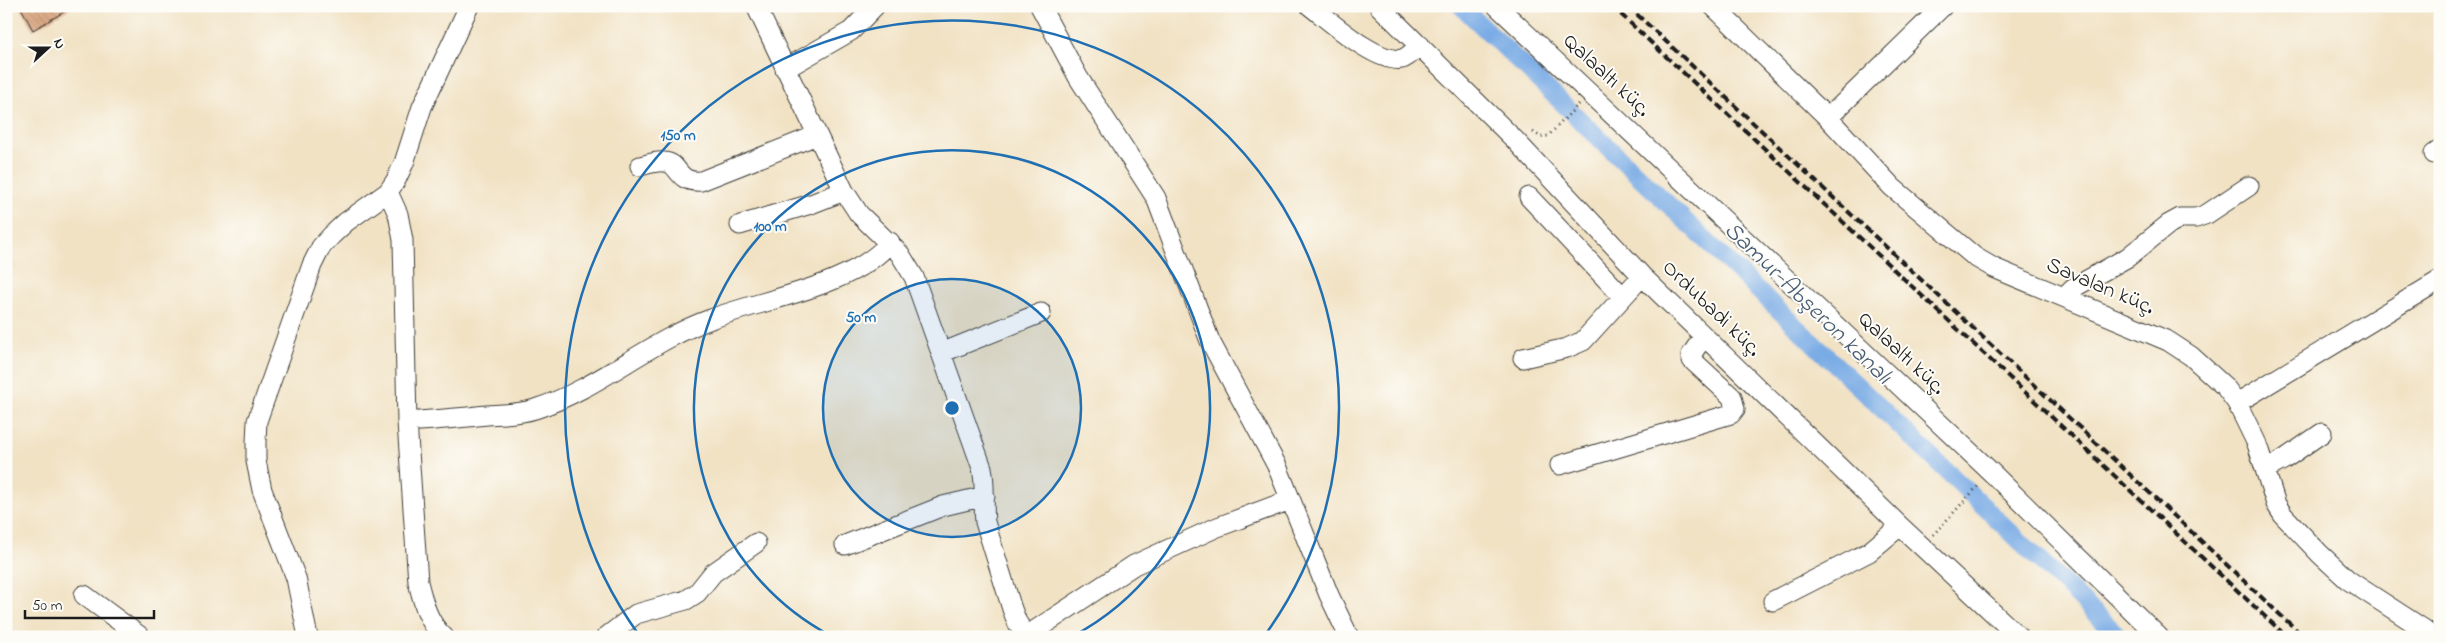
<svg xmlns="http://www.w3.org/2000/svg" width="2446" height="643" viewBox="0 0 2446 643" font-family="'Indie Flower',sans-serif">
<defs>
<pattern id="building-back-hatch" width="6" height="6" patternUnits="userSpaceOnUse" patternTransform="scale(1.25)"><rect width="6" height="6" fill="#d69f77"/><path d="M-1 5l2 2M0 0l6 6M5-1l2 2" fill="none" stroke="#b78866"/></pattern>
</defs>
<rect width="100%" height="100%" fill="#fdfcf7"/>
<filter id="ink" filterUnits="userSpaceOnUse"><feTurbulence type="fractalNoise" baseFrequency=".02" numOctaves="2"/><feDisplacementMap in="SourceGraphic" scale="10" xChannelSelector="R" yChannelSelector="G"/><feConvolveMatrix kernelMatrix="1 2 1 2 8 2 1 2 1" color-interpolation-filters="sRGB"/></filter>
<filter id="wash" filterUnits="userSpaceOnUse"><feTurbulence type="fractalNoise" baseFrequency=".0096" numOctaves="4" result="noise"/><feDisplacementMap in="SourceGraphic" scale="20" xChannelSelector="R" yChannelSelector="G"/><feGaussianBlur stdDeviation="1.12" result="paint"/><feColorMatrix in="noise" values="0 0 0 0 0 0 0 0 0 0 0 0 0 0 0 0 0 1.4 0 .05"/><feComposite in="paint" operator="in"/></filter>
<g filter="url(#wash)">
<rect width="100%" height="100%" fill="#f1e2c4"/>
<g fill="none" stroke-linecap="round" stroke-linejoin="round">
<path stroke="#79abe5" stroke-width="18" d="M1461,6L2120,637"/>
</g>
<g id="blocks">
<path fill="url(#building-back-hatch)" d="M20,6H74L33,30Z"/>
</g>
</g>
<g filter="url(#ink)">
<use href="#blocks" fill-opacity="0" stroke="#3c3a35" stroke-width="1"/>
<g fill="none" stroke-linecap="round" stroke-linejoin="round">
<g stroke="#3c3a35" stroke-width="21">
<path id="minor" d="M756,6L844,191L859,214L900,254L914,277L982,468C986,486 983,504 985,522L1012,609L1017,622L1026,636
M1040,6L1078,77L1156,198L1210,341L1277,466L1329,595L1349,637
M1310,6C1330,21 1377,64 1402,59C1409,57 1415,49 1420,45
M1379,6L1514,139L1642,276L1900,526L2019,637
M1497,6L1991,472L2159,637
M1713,6L1828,118L1892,187L1975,257L1994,268L2168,341L2191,356L2225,387L2237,403L2257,444L2276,504L2283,515L2320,554L2348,580L2425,630L2427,637
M785,69L851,31L875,6
M1828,118L1943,6
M2434,154L2440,150
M640,166C648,164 657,161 664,162C681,163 675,183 701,181L817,135
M388,192L398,214L403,240L407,422L418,582C423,602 428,623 444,637
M1529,197L1622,296
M740,225L811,204L844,191
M2065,296L2073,288L2128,257L2169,224L2180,218H2196L2207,214L2249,186
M941,353L1041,313
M1523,358L1567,348L1583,341L1642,276
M2237,403L2440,280
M407,422C434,420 460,418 487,415C503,414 520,414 535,409C598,389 649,341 711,319C763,299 855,286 890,242
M1560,465L1731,414L1735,409L1732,397L1692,360L1691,355L1704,336
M2266,469L2283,460L2322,433
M845,545L943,506L985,496
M84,595L141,637
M1773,601L1869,552L1900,526
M308,637L296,578L262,490L256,461V442L257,421L312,265L321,247L332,235L346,222L388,192L396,180L404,163L422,107L469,6
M606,637L636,614L686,600L697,593L713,573L756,543
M1025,637L1134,565L1215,528L1290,500"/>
</g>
<path stroke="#3c3a35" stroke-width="3" stroke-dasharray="1 4" stroke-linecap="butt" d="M1533,132L1541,137L1548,136L1579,104
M1933,535L1979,485"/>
<use href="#minor" stroke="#fff" stroke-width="19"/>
<path stroke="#1c1c1c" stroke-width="4" stroke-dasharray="8 4" stroke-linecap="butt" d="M1612,6L2287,637
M1628,6L2304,637"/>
</g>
</g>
<circle cx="952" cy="408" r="129" fill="#1f6fb2" fill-opacity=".12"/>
<g fill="none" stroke="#1f6fb2" stroke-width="2.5">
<circle cx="952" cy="408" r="129"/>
<path d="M831 636A258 258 0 1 1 1073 636"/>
<path d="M639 635A387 387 0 1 1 1265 635"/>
</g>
<g text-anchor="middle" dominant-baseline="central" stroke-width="4" stroke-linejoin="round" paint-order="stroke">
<g font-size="22" fill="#1c1c1c" stroke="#fdfcf7">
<text transform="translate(1606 76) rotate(43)">Qalaaltı küç.</text>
<text transform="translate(2100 287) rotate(23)">Savalan küç.</text>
<text transform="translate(1711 309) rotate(44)">Ordubadi küç.</text>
<text transform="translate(1901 354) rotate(43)">Qalaaltı küç.</text>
</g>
<g font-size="24" font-style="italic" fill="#465c76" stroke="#fdfcf7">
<text transform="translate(1807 304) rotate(44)">Samur-Abşeron kanalı</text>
</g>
</g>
<circle cx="952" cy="408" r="8" fill="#1f6fb2" stroke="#fdfcf7" stroke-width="2.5"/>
<g font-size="15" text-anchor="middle" font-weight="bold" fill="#1f6fb2" stroke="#fdfcf7" stroke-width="4" stroke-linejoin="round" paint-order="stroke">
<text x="678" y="140">150 m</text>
<text x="770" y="231">100 m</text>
<text x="861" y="322">50 m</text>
</g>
<rect width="2446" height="643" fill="none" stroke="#fdfcf7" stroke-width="25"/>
<g transform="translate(48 48) rotate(69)" stroke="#fdfcf7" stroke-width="4" paint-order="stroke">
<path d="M0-4L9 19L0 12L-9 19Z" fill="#1c1c1c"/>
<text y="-8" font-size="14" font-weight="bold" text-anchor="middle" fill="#1c1c1c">N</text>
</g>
<path d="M25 610v8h129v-8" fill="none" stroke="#1c1c1c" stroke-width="2.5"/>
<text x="32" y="610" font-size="15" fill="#1c1c1c" stroke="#fdfcf7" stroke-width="4" paint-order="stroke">50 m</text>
</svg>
